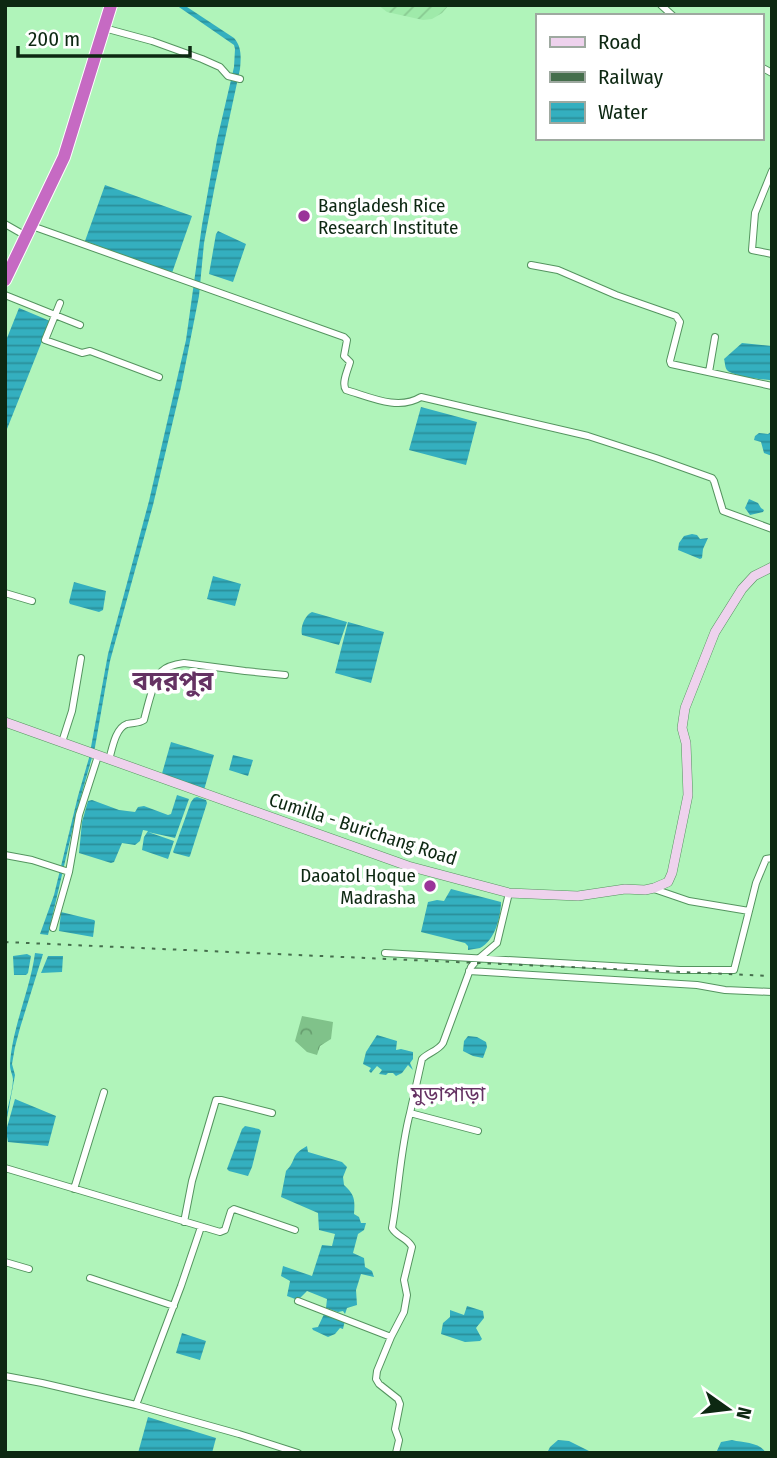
<svg xmlns="http://www.w3.org/2000/svg" width="777" height="1458" viewBox="0 0 777 1458" font-family="'Fira Sans Condensed','Noto Sans Bengali',sans-serif">
<defs>
<pattern id="industrial-furrows" width="10" height="10" patternUnits="userSpaceOnUse" patternTransform="scale(1.75)"><rect width="10" height="10" fill="#9feaaa"/><path d="M-1 1l2-2M0 10L10 0M9 11l2-2" fill="none" stroke="#88c991"/></pattern>
<pattern id="park-crowns" width="20" height="18" patternUnits="userSpaceOnUse" patternTransform="scale(1.75)"><rect width="20" height="18" fill="#80c28a"/><path d="M2 6a3 3 0 1 1 6 0M12 15a3 3 0 1 1 6 0" fill="none" stroke="#679e6f"/></pattern>
<pattern id="water-rules" width="6" height="5" patternUnits="userSpaceOnUse" patternTransform="scale(1.75)"><rect width="6" height="5" fill="#34afbf"/><path d="M0 2.5h6" fill="none" stroke="#2a8e9a"/></pattern>
</defs>
<rect width="100%" height="100%" fill="#b0f4ba"/>
<path fill="url(#industrial-furrows)" d="M378,5H449L442,13L432,19L423,20L387,12Z"/>
<path fill="url(#park-crowns)" d="M302,1016L333,1022L331,1039L320,1046L317,1055L307,1052L295,1041Z"/>
<path fill="url(#water-rules)" d="M176,5H184L234,38C242,47 241,58 240,69L215,185L204,243L199,296L181,387L153,505L110,661L95,747L77,810L48,935L40,934L54,895L78,796L89,758L108,654L149,501L186,340L202,225L217,140L234,67L235,49L234,45Z
M105,185L192,216L172,273L85,241Z
M218,231L246,244L233,282L209,274L216,234Z
M19,308L50,321L5,434V343Z
M742,343L772,346V380C763,380 732,376 727,370C725,368 725,362 724,359Z
M421,407L477,422L466,465L409,450Z
M772,431V456L764,453L761,442L754,440L755,436L759,433L768,434Z
M749,499L758,503L761,508L764,510L763,512L750,515L745,508Z
M692,534L697,535L700,539L708,538L703,549L702,558L700,559L678,550L679,543L684,536Z
M213,576L241,584L235,606L207,599Z
M74,582L106,591L103,610L99,612L70,604L69,602Z
M312,612L347,622L339,645L302,635C300,627 305,615 312,612Z
M348,622L384,632L371,683L335,673Z
M171,742L214,755L204,790L161,777Z
M233,755L253,760L248,776L229,770Z
M177,795L189,799L175,838L148,832L174,841L168,859L142,850L144,837L148,831L143,830L140,841L135,845L122,843L114,862L111,863L79,853L82,822L88,801L92,800L119,810L135,812L138,807L144,806L168,815L171,814Z
M197,797L206,800L207,803L190,856L189,857L174,853L173,852L191,802L194,798Z
M451,889L501,902C501,916 495,941 480,948C476,949 472,949 468,950V946L465,943L421,932L428,902L437,900L444,901Z
M61,912L94,920L95,921L93,937L59,931Z
M35,953L43,954L20,1028L15,1047L12,1064L15,1075L5,1129C5,1112 12,1097 13,1080C13,1075 10,1071 10,1065C12,1027 30,991 35,953Z
M27,954L31,956L28,973L26,975H14L13,956Z
M48,956H63L62,972L41,973Z
M377,1035L397,1041L396,1050L401,1049L413,1052V1059L410,1063L413,1070L408,1065L402,1073L396,1076L393,1073H388L386,1075L379,1074L382,1070L377,1066L371,1073L369,1071L371,1068L363,1064L366,1052Z
M468,1036L477,1037L486,1042L487,1047L483,1058L473,1056L463,1051L464,1041Z
M15,1099L56,1116L48,1146L8,1142L6,1131Z
M245,1126L259,1129L261,1131L252,1167L248,1176L229,1171L227,1169L242,1129Z
M307,1146L308,1152L342,1162L347,1167L343,1177L344,1185C355,1195 355,1200 354,1214L359,1217L361,1223H366L364,1230L358,1234L353,1253L364,1258L365,1267L372,1271L374,1277L361,1274L356,1290L357,1305L347,1308L345,1314L343,1311L338,1312L326,1308L327,1299L307,1291L298,1300L287,1296L290,1281L281,1276L283,1266L312,1276L322,1245L332,1246L335,1234L319,1230L318,1213L281,1197L286,1171C297,1160 290,1155 307,1146Z
M467,1306L483,1311L484,1318L476,1328L482,1339L480,1341L465,1342L441,1334L443,1323L450,1317V1310L464,1315Z
M325,1312L345,1320L343,1329L340,1328L335,1334L328,1337L313,1330L312,1328L318,1327Z
M182,1333L206,1341L200,1360L176,1353Z
M148,1417L216,1438L212,1453H177L171,1451L170,1453H138Z
M558,1440L569,1441L593,1453H547L550,1447Z
M732,1440C744,1443 760,1442 766,1453H716L721,1442Z"/>
<g fill="none" stroke-linecap="round" stroke-linejoin="round">
<g stroke="#54945f" stroke-width="8">
<path id="street" d="M661,5L673,16
M104,28L152,41L202,59L220,67L228,76L240,79
M761,67L772,73
M772,171L755,213L752,250L772,254
M5,224L26,236
M32,226L344,337L347,340L344,356L350,362C348,370 341,383 346,390C370,397 398,411 421,397L588,436L656,458L712,478L714,481L723,511L772,529
M531,265L558,270L616,295L676,316L680,322L670,361L671,364L772,386
M5,295L80,325
M60,303L45,340L82,353L90,351L159,377
M709,372L715,337
M5,593L32,601
M62,742L72,711L81,658
M109,760C112,750 115,728 127,724C134,722 138,724 144,720C147,709 154,677 162,671C167,666 177,664 184,663L245,671L285,675
M5,855L32,860L69,872
M654,889L689,901L749,911L756,883L766,859L772,858
M53,928L69,872L79,815L98,756
M385,953L680,970H734L749,911
M469,971L697,985L725,990L772,992
M478,1131L410,1113L422,1059C429,1052 438,1051 443,1043L471,967L477,960L497,943L509,893
M5,1168L220,1232L225,1230L231,1211L234,1209L295,1230
M74,1189L104,1092
M184,1222L192,1181L216,1100H221L272,1113
M5,1262L29,1269
M90,1278L174,1306
M298,1301L391,1337
M5,1376L42,1383L136,1405L181,1286L201,1227
M136,1405L239,1434L298,1453
M396,1453L399,1440L395,1429L400,1404L398,1399L379,1384L376,1379L377,1371L391,1337L404,1312L407,1295L404,1280L412,1247C408,1238 397,1237 392,1228C399,1190 400,1151 410,1113"/>
</g>
<g stroke="#54945f" stroke-width="10">
<path id="secondary" d="M5,722L408,866L509,893L578,896L625,889L645,890L654,888L668,882L672,873L688,795L686,743L682,728L685,708L715,632L742,589L754,576L772,567"/>
</g>
<g stroke="#fff" stroke-width="14">
<path id="highway" d="M5,280L64,157L111,5"/>
</g>
<use href="#street" stroke="#fff" stroke-width="6"/>
<use href="#secondary" stroke="#eed2ed" stroke-width="9"/>
<use href="#highway" stroke="#c66ac3" stroke-width="12"/>
<path stroke="#456e4c" stroke-width="2" stroke-dasharray="3.5 7" stroke-linecap="butt" d="M5,942L772,976"/>
</g>
<g fill="#9a3499" stroke="#fff" stroke-width="2.5">
<circle cx="304" cy="216" r="7"/>
<circle cx="430" cy="886" r="7"/>
</g>
<g text-anchor="middle" dominant-baseline="central" stroke-width="7" stroke-linejoin="round" paint-order="stroke">
<g font-size="19" fill="#0d2812" stroke="#fff" text-anchor="start">
<text x="318" y="205">Bangladesh Rice<tspan x="318" dy="22">Research Institute</tspan></text>
<text x="416" y="875" text-anchor="end">Daoatol Hoque<tspan x="416" dy="22">Madrasha</tspan></text>
</g>
<g font-size="19" fill="#0d2812" stroke="#fff">
<text transform="translate(363 829) rotate(18)">Cumilla - Burichang Road</text>
</g>
<g font-size="21" fill="#653263" stroke="#fff">
<text x="448" y="1094">মুড়াপাড়া</text>
</g>
<g font-size="26" font-weight="bold" fill="#653263" stroke="#fff">
<text x="173" y="681">বদরপুর</text>
</g>
</g>
<rect width="777" height="1458" fill="none" stroke="#0d2812" stroke-width="14"/>
<rect x="536" y="14" width="228" height="126" fill="#ffffff" stroke="#9ea9a0" stroke-width="2"/>
<rect x="550" y="37" width="35" height="10" fill="#eed2ed" stroke="#9ea9a0" stroke-width="2"/>
<text x="598" y="49" font-size="21" fill="#0d2812">Road</text>
<rect x="550" y="72" width="35" height="10" fill="#456e4c" stroke="#9ea9a0" stroke-width="2"/>
<text x="598" y="84" font-size="21" fill="#0d2812">Railway</text>
<rect x="550" y="102" width="35" height="21" fill="url(#water-rules)" stroke="#9ea9a0" stroke-width="2"/>
<text x="598" y="119" font-size="21" fill="#0d2812">Water</text>
<g transform="translate(728 1409) rotate(104)" stroke="#ffffff" stroke-width="5" paint-order="stroke">
<path d="M0-5L12 26L0 18L-12 26Z" fill="#0d2812"/>
<text y="-10" font-size="19" font-weight="bold" text-anchor="middle" fill="#0d2812">N</text>
</g>
<path d="M18 46v10h172v-10" fill="none" stroke="#0d2812" stroke-width="3.5"/>
<text x="28" y="46" font-size="21" fill="#0d2812" stroke="#ffffff" stroke-width="5" paint-order="stroke">200 m</text>
</svg>
